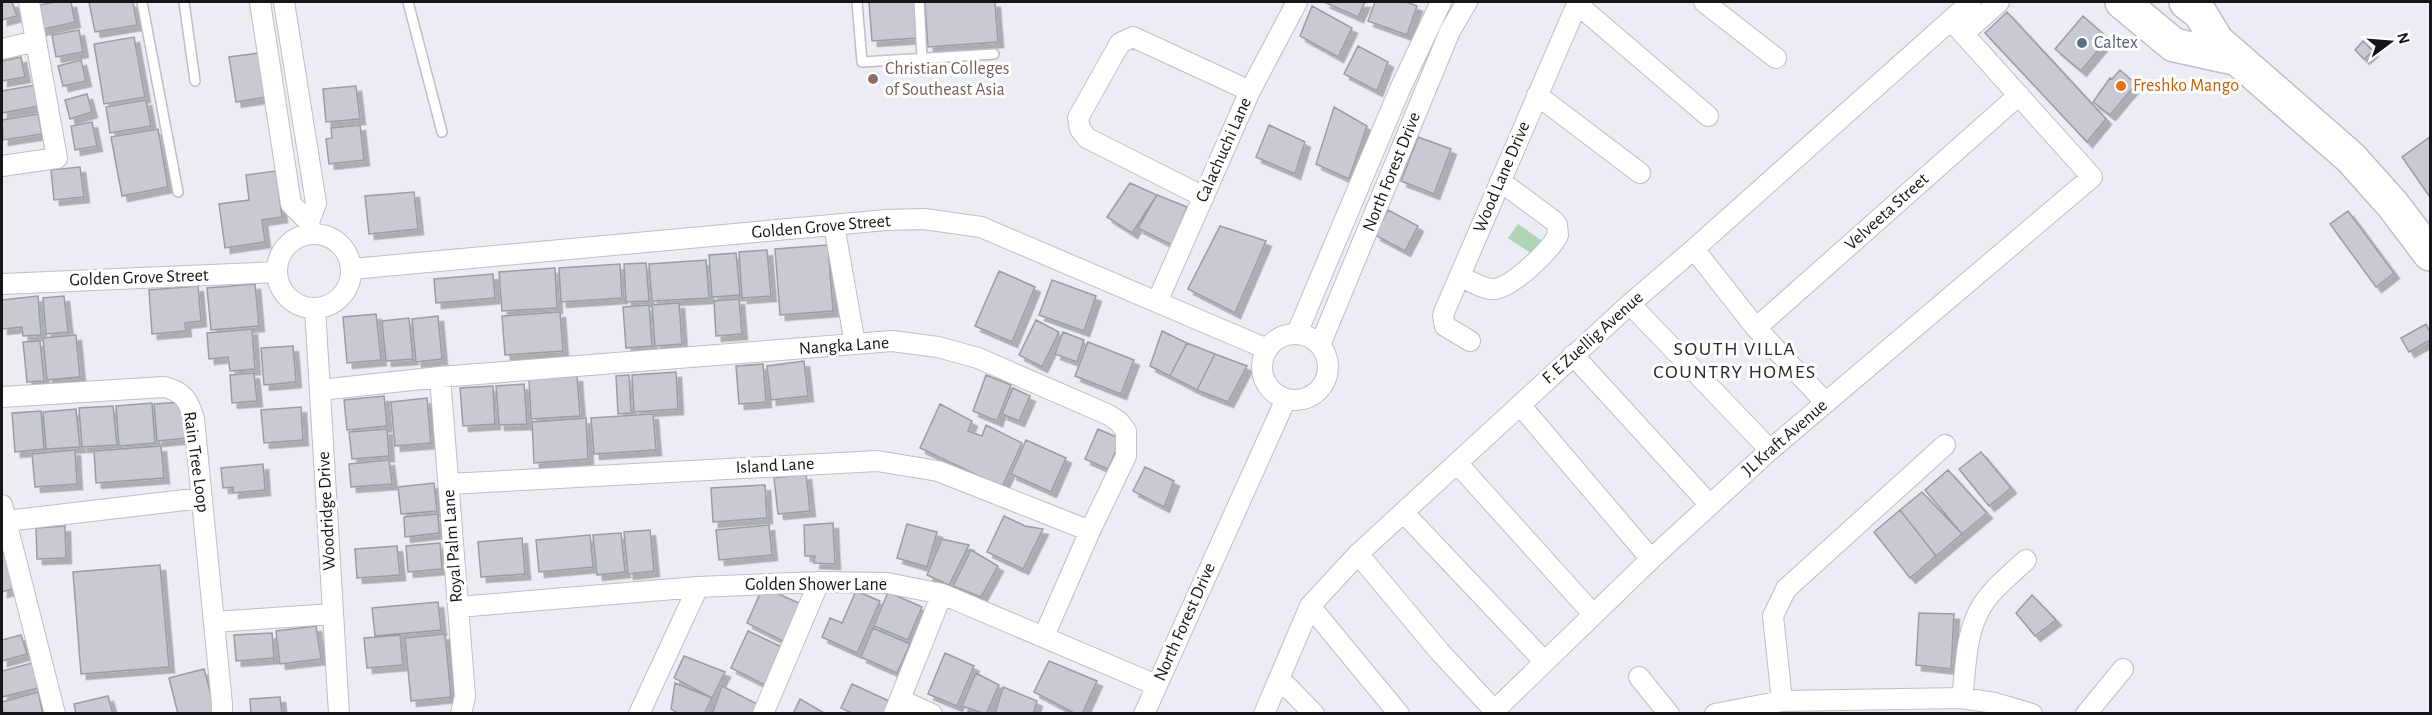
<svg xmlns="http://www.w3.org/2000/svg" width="2432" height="715" viewBox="0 0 2432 715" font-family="'Alegreya Sans',sans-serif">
<defs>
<filter id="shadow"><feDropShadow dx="5.5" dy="5.5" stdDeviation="0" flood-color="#0004"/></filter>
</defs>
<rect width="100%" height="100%" fill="#ebecf4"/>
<path fill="#afd5b6" d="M1518,224L1541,240L1532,254L1508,238Z"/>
<path fill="#c8c9d1" stroke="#9b9da4" stroke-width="1.5" filter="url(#shadow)" d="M2,2H12L17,16L2,20Z
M55,2H71L75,22L40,30L35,6Z
M89,2H133L137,25L95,32Z
M869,2H915L918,38L872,41Z
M925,2H995L998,42L928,47Z
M1324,2H1365L1358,17Z
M1375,2H1406L1417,6L1407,35L1368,21Z
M1312,6L1352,28L1338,57L1300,36Z
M2007,12L2106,119L2087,142L1985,33Z
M2083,16L2108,38L2081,71L2055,49Z
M79,30L83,52L56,57L52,35Z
M134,37L145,97L104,104L94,44Z
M2363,41L2373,51L2364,59L2355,50Z
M1358,46L1388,62L1377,91L1344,74Z
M259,53L266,97L236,102L229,57Z
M21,57L25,77L2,81V61Z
M81,60L86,81L63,86L58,66Z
M2120,70L2136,84L2110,115L2093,102L2110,78L2112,79Z
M35,85L39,106L2,113V91Z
M356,86L360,119L326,122L323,89Z
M87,94L92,112L70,119L65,100Z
M146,100L151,126L110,133L106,107Z
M1334,107L1367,126L1349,179L1316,164Z
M38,114L42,134L3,140L2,120Z
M92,122L97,146L75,150L71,126Z
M360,125L364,160L329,164L326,139L332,138L331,128Z
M1269,125L1305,142L1295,174L1256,157Z
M158,129L168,187L122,196L111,137Z
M1418,137L1451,149L1434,194L1401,181Z
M2430,137V197L2402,157Z
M80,167L84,197L54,200L51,170Z
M276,171L282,217L262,220L265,242L225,248L219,204L249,200L246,175Z
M1130,183L1157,195L1132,233L1107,217Z
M414,192L418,229L369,234L365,196Z
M1157,195L1187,207L1172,245L1138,228Z
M1388,210L1418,226L1405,251L1375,235Z
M2348,211L2394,273L2376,287L2330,224Z
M1220,226L1266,241L1235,313L1188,289Z
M828,245L833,311L780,315L775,249Z
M767,250L771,296L742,298L739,252Z
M736,253L740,295L712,297L709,255Z
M706,260L709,298L652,301L649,264Z
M646,263L649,301L626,302L624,264Z
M620,264L622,298L561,302L559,268Z
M555,268L557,308L502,311L499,272Z
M999,271L1035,287L1012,342L975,326Z
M493,274L495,298L436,303L434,279Z
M1052,280L1096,296L1084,331L1039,315Z
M255,284L259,326L211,330L207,288Z
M198,286L201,321L185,323L186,331L152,334L149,290Z
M38,296L41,335L23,336L22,327L2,329V300Z
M64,296L68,332L46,334L43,298Z
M739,299L742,334L716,336L714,301Z
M679,303L682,344L655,346L652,305Z
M649,305L652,346L626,348L623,307Z
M560,312L563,351L505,355L502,316Z
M376,314L381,360L347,363L343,317Z
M438,316L442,359L416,362L412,319Z
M409,318L413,359L386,361L382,321Z
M1036,320L1059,332L1042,367L1019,355Z
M2426,324L2430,332V340L2409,352L2401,338Z
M252,329L255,369L230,371L228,357L209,359L207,333Z
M1162,331L1187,343L1170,376L1150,366Z
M1063,332L1084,340L1077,362L1055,354Z
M76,335L80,377L47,380L43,338Z
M40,341L44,381L27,382L23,342Z
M1088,342L1134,360L1121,394L1075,376Z
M1187,343L1215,354L1197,390L1170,376Z
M293,346L296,382L264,385L261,348Z
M1215,354L1247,366L1228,402L1197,390Z
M804,361L808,396L771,400L767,366Z
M763,364L766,402L739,404L736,366Z
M676,372L678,409L634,412L632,375Z
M254,373L257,401L232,403L230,375Z
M629,375L631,413L618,414L616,376Z
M986,375L1011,385L997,421L973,411Z
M577,376L580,416L531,419L529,379Z
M524,384L527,424L499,425L496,386Z
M493,386L495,424L463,426L460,388Z
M1013,388L1030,396L1019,421L1002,414Z
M384,396L387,426L347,430L344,400Z
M427,398L431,443L395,446L391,402Z
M184,402L187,438L157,441L154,404Z
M152,403L155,443L119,446L116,406Z
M940,404L972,421L968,431L982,436L986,425L1022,443L1002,487L920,448Z
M113,406L117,445L82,447L79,408Z
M301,407L303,440L264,443L261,410Z
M76,409L80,447L46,449L43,412Z
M41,411L44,449L15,452L12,413Z
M653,414L656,450L594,454L591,418Z
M586,418L588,459L534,463L532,422Z
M387,429L389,456L352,459L349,432Z
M1098,429L1121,439L1108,469L1085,459Z
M1026,440L1066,458L1051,492L1011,474Z
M161,446L164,478L96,483L94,451Z
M75,450L77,484L35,487L32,454Z
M1981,452L2011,488L1989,506L1959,469Z
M389,460L392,484L351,487L349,464Z
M263,464L265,490L233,493V487L223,488L221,468Z
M1145,467L1174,481L1164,507L1133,491Z
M1948,470L1987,513L1962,534L1925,490Z
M806,474L810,511L778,514L774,478Z
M434,483L437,511L401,514L398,487Z
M765,485L767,518L713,522L711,488Z
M1922,492L1962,534L1936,556L1900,510Z
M1900,510L1936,556L1910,578L1874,532Z
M438,514L439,533L405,537L404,517Z
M1004,516L1025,526L1043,529L1023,569L987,552Z
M833,523L835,564L814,563L815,556H805L804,525Z
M907,524L937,532L927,567L897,558Z
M769,525L772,555L719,560L716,530Z
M65,526L66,558L37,559L36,528Z
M650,530L654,571L628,574L624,532Z
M621,533L625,572L597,575L593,535Z
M590,535L593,567L539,572L536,540Z
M522,538L525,574L481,577L478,542Z
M942,539L969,545L949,585L927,575Z
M440,543L442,569L408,572L406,546Z
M397,546L400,575L357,578L355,549Z
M971,550L998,566L981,597L953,586Z
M6,553L15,588L2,592V554Z
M160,565L169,667L81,674L73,572Z
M763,587L801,604L787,643L747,623Z
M856,591L880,601L857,653L822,637L830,618L842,623Z
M888,592L922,607L908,640L874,626Z
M2032,595L2056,620L2035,636L2016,613Z
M438,602L441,630L375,636L372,608Z
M1919,613L1954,614L1951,669L1916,665Z
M316,626L321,659L280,664L276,631Z
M873,628L910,644L897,673L861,657Z
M748,631L786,649L771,688L731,668Z
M272,633L274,658L236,661L234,635Z
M445,634L451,697L411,701L405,638Z
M21,635L27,654L2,661V640Z
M400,635L403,665L367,668L364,638Z
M945,653L974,666L957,706L928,694Z
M684,656L725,672L712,698L674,678Z
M1049,661L1097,681L1082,714H1076L1034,692Z
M32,663L38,688L2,697V671Z
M204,669L216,714H178L169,678Z
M976,673L999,685L986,714L962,706Z
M675,683L712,698L704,714H679L671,709Z
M852,684L889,701L884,714H854L841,708Z
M722,686L759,705L756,714H712Z
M1003,687L1037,701L1033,714H995Z
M38,692L43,714H3L2,702Z
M108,696L113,714H76L74,704Z
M280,697L282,714H251L250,699Z
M800,699L826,714H793Z"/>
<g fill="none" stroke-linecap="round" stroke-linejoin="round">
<g stroke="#bdbec6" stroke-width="12">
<path id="lane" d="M142,2L178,192
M184,2L195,81
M408,2L442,132
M857,2L862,62L994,54
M919,2L922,58"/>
</g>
<g stroke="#bdbec6" stroke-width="22">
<path id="street" d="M260,2L291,204L309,222
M284,2L316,203L309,222L311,233
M1704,2L1776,58
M1577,4L1708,116
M1963,34L1999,2
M2,49L36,41
M1537,95L1640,173
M2,166L57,158L29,2
M1204,197L1087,138L1080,129L1078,118L1120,43L1133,37L1250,91
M834,225L855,344
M277 271a37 37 0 1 1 74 0a37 37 0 1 1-74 0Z
M1694,249L1756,328L1826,403
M352,269L886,220L924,219L981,227L1267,349
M1460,276C1470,281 1484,290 1495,289C1512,287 1550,251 1558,235L1557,225L1554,221L1500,181
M2,284L277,272
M1157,302L1250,91L1297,2
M1630,304L1770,450
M315,308L339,714
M1756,328L2019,95
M1297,333L1400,89L1441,2
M1262 367a33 33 0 1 1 66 0a33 33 0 1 1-66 0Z
M1470,341L1445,326L1443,316L1445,310L1578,2
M1320,345L1450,31L1467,2
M1573,355L1710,505
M440,377L465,696L461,714
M320,390L440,377L892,341L938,347L978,358L1109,415L1119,422L1126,431V456L1090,531L1044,636
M2,397L164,387C183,391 189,401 194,419L222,704V714
M1520,405L1651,559
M1457,463L1593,614
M448,484L877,461L938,471L1090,531
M2,505L55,714
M1404,513L1544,661
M6,521L202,498
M1358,554L1440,652L1494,710
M1310,606L1399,714
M458,607L698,587L819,582L887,583L942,594L1156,685
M214,622L333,614
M1639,677L1669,714
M1279,678L1314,714
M1962,698C1966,670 1965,637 1979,611C1989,591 2009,576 2026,560
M901,700L932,714
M1782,701L1773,616L1786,589L1945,445
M639,714L698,587
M763,714L819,582
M894,714L942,594
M1144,714L1286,399
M1264,714L1310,606L1358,554L1630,304L1694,249L1971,2
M1491,714L1651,559L1770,450L2092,177L1951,20
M1715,714L1782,701L1962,698L1995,703L2032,714
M2086,714L2123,669"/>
</g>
<g stroke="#bdbec6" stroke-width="36">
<path id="highway" d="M2122,2L2174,45L2238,59
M2186,2L2200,13L2217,41L2351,158L2393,205L2430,254"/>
</g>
<use href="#lane" stroke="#fff" stroke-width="9"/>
<use href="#street" stroke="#fff" stroke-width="20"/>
<use href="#highway" stroke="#fff" stroke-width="33"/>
</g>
<circle fill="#5c6f8a" stroke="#fff" stroke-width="2" cx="2082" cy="43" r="6"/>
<circle fill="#8d6e63" stroke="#fff" stroke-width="2" cx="873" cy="79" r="6"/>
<circle fill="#e8710a" stroke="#fff" stroke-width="2" cx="2121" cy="86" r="6"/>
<g text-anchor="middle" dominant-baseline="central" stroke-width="6" stroke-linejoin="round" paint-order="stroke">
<g font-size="18" fill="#4e5e75" stroke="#fff" text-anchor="start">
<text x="2094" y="43">Caltex</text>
</g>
<g font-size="18" fill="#785e54" stroke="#fff" text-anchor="start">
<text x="885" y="69">Christian Colleges<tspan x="885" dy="21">of Southeast Asia</tspan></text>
</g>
<g font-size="18" fill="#c56008" stroke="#fff" text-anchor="start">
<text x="2133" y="86">Freshko Mango</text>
</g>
<g font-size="18" fill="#151619" stroke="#fff">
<text transform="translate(1224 150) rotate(-66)">Calachuchi Lane</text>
<text transform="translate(1392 172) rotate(-68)">North Forest Drive</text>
<text transform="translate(1502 177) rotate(-67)">Wood Lane Drive</text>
<text transform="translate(1887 212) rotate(-42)">Velveeta Street</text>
<text transform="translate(821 227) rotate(-5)">Golden Grove Street</text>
<text transform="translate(139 278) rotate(-2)">Golden Grove Street</text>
<text transform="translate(1593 338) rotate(-42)">F. E Zuellig Avenue</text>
<text transform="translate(844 346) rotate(-4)">Nangka Lane</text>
<text transform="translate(1785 438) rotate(-41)">JL Kraft Avenue</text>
<text transform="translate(196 462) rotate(82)">Rain Tree Loop</text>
<text transform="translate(775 466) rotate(-3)">Island Lane</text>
<text transform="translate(327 511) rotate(-93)">Woodridge Drive</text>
<text transform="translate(453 546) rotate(-94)">Royal Palm Lane</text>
<text x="816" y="585">Golden Shower Lane</text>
<text transform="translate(1185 622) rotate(-66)">North Forest Drive</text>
</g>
<g font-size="20" letter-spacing="1.5" fill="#28292f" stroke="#fff">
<text x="1735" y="349">SOUTH VILLA<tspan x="1735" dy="23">COUNTRY HOMES</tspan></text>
</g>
</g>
<rect width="2432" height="715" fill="none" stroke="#151619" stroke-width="6"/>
<g transform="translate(2390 42) rotate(74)" stroke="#ffffff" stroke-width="4.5" paint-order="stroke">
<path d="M0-4.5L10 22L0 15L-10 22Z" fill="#151619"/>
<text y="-9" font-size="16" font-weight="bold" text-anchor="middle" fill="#151619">N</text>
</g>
</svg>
